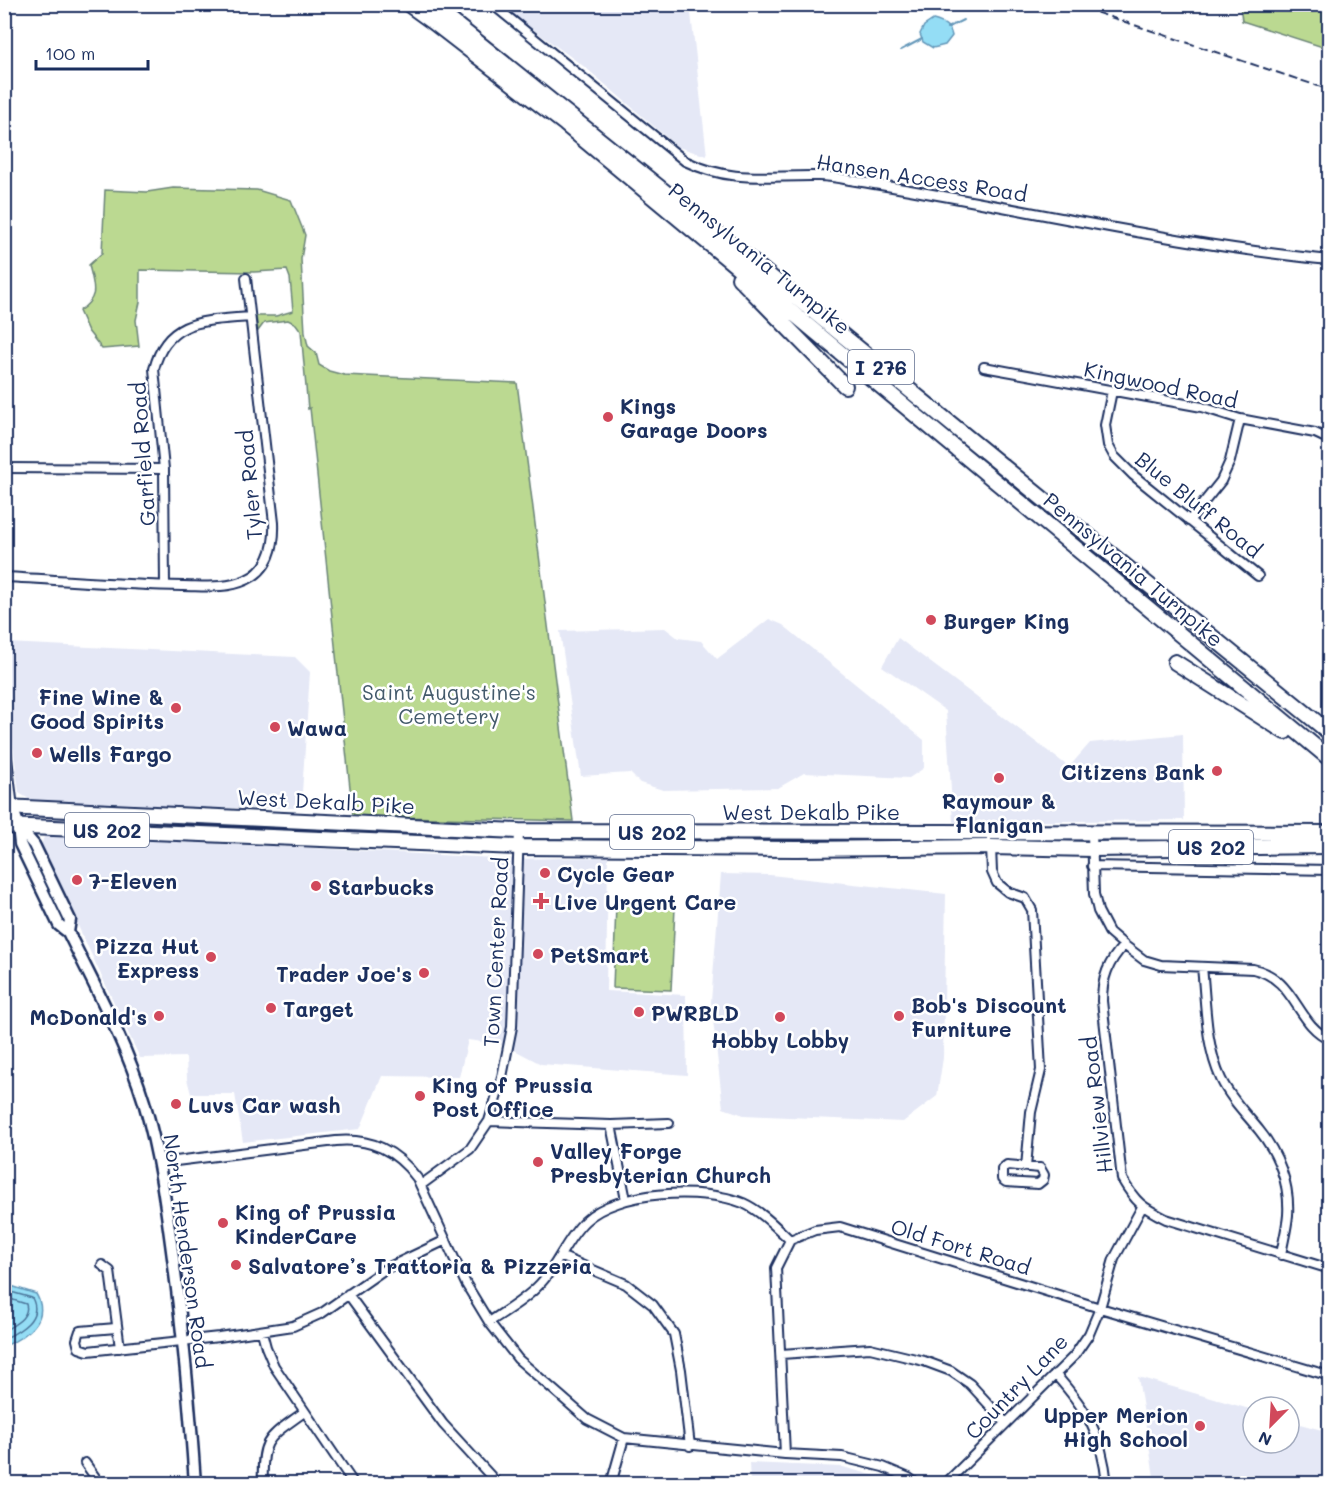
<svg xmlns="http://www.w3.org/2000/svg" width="1334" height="1488" viewBox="0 0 1334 1488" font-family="Mali,sans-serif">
<rect width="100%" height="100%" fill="#fff"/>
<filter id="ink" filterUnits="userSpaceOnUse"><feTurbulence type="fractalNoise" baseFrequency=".0167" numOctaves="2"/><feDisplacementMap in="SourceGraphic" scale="12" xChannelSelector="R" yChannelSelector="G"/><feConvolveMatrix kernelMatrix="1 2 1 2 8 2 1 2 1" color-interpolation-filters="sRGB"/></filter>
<g filter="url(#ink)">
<path fill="#e5e8f6" d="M500,5H690L707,156L678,147L586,68Z
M769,619L783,625L924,740V768L909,778L804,773L778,788L663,790L640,783L630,773L581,776L560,631L665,628L678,638L701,641L717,659Z
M898,638L1069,767L1090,743L1183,734L1184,820L953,822L946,711L882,666Z
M7,643L295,657L310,672L301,808H183L32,801L19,793L11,732Z
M47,834L513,859L608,857L606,991L686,995L687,1075L541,1064L505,1045L468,1040L459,1077L382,1076L360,1129L243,1142L235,1094H191L187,1079L186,1057L140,1058L41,847L43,839Z
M721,874L770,875L946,894L943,1058L937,1096L903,1122L744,1115L723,1108L711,1002Z
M1138,1377L1253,1410V1443H1289V1421L1329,1432V1483H1155Z
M749,1463L843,1467L887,1479L897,1483H750Z"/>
<path fill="#bbd991" stroke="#6b8478" stroke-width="1.5" d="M1240,5H1329V49L1242,21Z
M173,188L257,190L291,200L305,235L301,259L305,333L308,346L316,353L319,365L329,371L344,375L517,383L573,821L353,816L310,408L308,409L301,331L296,324L288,320L264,323L258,331L256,316H276L293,311L290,278L287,270L254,272L140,270V302L136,320L139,346L102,349L88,331L79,311C100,297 94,287 89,265L102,253L105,190L147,192Z
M616,905L675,908L671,990L613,988Z"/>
<path fill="#94ddf5" stroke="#6497b9" stroke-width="1.5" d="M933,20C943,23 950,25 952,36L945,45L933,48L923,42L920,34L924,26Z
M5,1284L36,1294C51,1319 27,1336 5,1346Z"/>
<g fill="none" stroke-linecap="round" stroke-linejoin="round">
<path stroke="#4b759a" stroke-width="1.5" d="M4,1290L32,1298C43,1318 20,1331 4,1339
M4,1297L26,1304C30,1317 15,1324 4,1331"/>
<path stroke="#6497b9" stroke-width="2" d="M947,28L963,20
M901,50L922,39"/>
<g stroke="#1b2f5e" stroke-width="12">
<path id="street" d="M492,4L685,161C733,184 768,175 818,176C829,176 840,178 850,180C1010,205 1168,244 1330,260
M984,367L1202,407L1240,419L1315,433L1330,440
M1112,391L1105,425L1108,445L1114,456L1133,475L1258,576
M4,468L164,469
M1189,521L1221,481L1230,461L1240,419
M4,577C64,580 123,585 183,586C203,586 226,589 246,580C269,570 275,546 274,523L246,278
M165,585L164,469L154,369C167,318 206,321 250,317
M1092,833L1094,894L1098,911L1109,932L1124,945L1144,960L1161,965L1253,969C1296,978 1296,1025 1330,1039
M991,847L992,872L997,883L1008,892L1025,898L1032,910L1041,1070L1031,1112L1026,1167
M1092,866L1330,870
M1124,945C1108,962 1102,978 1102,1001L1122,1179C1136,1203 1142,1207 1166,1219L1330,1269
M1202,967C1206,1003 1205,1045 1221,1079C1230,1098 1246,1114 1259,1130C1278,1153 1290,1184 1288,1215C1287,1228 1283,1242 1281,1255
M4,990L5,989
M489,1121L611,1125L626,1200
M611,1125L669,1123
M160,1163L336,1141C371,1138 396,1150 417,1178L466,1284L489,1322L518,1359L587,1419L624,1438L785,1454L842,1457L883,1467L909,1478L917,1484
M1007,1165L1040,1168L1044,1175L1043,1180L1038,1184L1006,1182L1002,1179V1169Z
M421,1185L470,1149L489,1121L501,1082L512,1027L519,831
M560,1256L626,1284L653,1305L674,1334L681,1370L690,1446
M102,1265L110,1271L120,1348
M348,1294L443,1424L498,1484
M489,1322C506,1311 526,1299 540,1284C558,1265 566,1239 585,1221C617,1190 704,1187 743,1203C761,1211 776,1227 790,1240
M116,1328L80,1331L77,1340L79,1348L88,1351L219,1337L293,1326L322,1313L385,1269L446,1240
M262,1332L266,1347L274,1366L354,1484
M781,1354L870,1348L924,1361L951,1371L970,1384L1005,1422
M1055,1374C1087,1410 1102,1434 1107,1484
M785,1454L776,1268L790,1240L815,1230L840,1227L1100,1308L1330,1376
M85,1463L100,1484
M263,1484C261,1437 269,1438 304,1412
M611,1484L624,1438
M945,1484L1074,1356L1089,1334L1100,1308L1114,1259L1142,1207"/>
</g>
<g stroke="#1b2f5e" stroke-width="15">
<path id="secondary" d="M18,826L20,844L59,925L68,932C95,987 126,1043 144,1102C159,1153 166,1205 173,1258C183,1333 190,1408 195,1484
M18,826L34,845L70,920L68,932"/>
</g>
<g stroke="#1b2f5e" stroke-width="16">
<path id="primary" d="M4,750L11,808L18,826"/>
</g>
<g stroke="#1b2f5e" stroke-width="18">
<path id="highway" d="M408,4L433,22L565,124L1330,759
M430,4L755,264L1330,733
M739,278L845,386
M1175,662L1285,732
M4,807L519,831L1330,833
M4,826L519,847L797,849L991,847L1092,849L1330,846"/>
</g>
<use href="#street" stroke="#fff" stroke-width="8"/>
<use href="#secondary" stroke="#fff" stroke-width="10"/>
<use href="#primary" stroke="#fff" stroke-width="12"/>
<use href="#highway" stroke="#fff" stroke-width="14"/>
<path stroke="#1b2f5e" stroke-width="2" stroke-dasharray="9 4.5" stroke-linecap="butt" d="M1071,4L1330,90"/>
</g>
</g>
<g fill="#d1495b" stroke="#fff" stroke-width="2">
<circle cx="608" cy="417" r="6"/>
<circle cx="931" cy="620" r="6"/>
<circle cx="176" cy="708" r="6"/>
<circle cx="275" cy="727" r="6"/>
<circle cx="37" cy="753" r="6"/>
<circle cx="1217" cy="771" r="6"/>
<circle cx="999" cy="778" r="6"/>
<circle cx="545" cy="873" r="6"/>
<circle cx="77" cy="880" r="6"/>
<circle cx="316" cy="886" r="6"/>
<path d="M538 892h6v6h6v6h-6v6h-6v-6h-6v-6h6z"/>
<circle cx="538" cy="954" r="6"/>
<circle cx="211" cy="957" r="6"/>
<circle cx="424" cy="973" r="6"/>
<circle cx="271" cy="1008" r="6"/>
<circle cx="639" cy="1012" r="6"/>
<circle cx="159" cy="1016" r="6"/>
<circle cx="899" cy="1016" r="6"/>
<circle cx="780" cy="1017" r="6"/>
<circle cx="420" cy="1096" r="6"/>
<circle cx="176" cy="1104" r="6"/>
<circle cx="538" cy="1162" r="6"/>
<circle cx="223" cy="1223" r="6"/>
<circle cx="236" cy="1265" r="6"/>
<circle cx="1200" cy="1426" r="6"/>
</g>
<g text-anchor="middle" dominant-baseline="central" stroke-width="5" stroke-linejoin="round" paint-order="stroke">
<g fill="#fff" stroke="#5f6d8e" stroke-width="1.5">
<rect x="848" y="350" width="66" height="34" rx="4.5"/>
<rect x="65" y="813" width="84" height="34" rx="4.5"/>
<rect x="610" y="815" width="84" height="34" rx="4.5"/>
<rect x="1169" y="830" width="84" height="34" rx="4.5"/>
</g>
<g font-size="20" font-weight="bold" fill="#1b2f5e">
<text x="881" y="367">I 276</text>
<text x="107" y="830">US 202</text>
<text x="652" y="832">US 202</text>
<text x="1211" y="847">US 202</text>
</g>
<g font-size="21" fill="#1b2f5e" stroke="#fff">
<text transform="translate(922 177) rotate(9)">Hansen Access Road</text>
<text transform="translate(760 258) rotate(39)">Pennsylvania Turnpike</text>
<text transform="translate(1161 384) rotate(12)">Kingwood Road</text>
<text transform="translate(142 454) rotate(-94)">Garfield Road</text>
<text transform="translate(249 485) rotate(-95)">Tyler Road</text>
<text transform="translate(1199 504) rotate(39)">Blue Bluff Road</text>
<text transform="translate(1134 569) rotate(40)">Pennsylvania Turnpike</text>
<text transform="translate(326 801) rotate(3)">West Dekalb Pike</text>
<text x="811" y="811">West Dekalb Pike</text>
<text transform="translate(495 952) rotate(-87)">Town Center Road</text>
<text transform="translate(1096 1105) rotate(-97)">Hillview Road</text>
<text transform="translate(961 1246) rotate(17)">Old Fort Road</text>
<text transform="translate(188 1251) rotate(82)">North Henderson Road</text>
<text transform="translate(1016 1386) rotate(-46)">Country Lane</text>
</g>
<g font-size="21" font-weight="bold" fill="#1b2f5e" stroke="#fff" text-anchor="start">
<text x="620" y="405">Kings<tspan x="620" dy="24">Garage Doors</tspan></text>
<text x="943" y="620">Burger King</text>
<text x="164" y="696" text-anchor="end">Fine Wine &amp;<tspan x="164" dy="24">Good Spirits</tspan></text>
<text x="287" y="727">Wawa</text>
<text x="49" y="753">Wells Fargo</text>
<text x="1205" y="771" text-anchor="end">Citizens Bank</text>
<text x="999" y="800" text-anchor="middle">Raymour &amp;<tspan x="999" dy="24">Flanigan</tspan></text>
<text x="557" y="873">Cycle Gear</text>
<text x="89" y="880">7-Eleven</text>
<text x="328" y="886">Starbucks</text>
<text x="554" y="901">Live Urgent Care</text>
<text x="199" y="945" text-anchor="end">Pizza Hut<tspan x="199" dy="24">Express</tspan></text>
<text x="550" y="954">PetSmart</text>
<text x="412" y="973" text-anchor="end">Trader Joe's</text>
<text x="911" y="1004">Bob's Discount<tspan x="911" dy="24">Furniture</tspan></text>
<text x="283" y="1008">Target</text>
<text x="651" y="1012">PWRBLD</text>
<text x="147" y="1016" text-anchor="end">McDonald's</text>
<text x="780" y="1039" text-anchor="middle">Hobby Lobby</text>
<text x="432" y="1084">King of Prussia<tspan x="432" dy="24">Post Office</tspan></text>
<text x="188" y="1104">Luvs Car wash</text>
<text x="550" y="1150">Valley Forge<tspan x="550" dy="24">Presbyterian Church</tspan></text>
<text x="235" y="1211">King of Prussia<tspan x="235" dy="24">KinderCare</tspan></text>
<text x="248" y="1265">Salvatore’s Trattoria &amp; Pizzeria</text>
<text x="1188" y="1414" text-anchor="end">Upper Merion<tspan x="1188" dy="24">High School</tspan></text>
</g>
<g font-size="21" fill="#435a6b" stroke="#fff">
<text x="449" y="691">Saint Augustine's<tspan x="449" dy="24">Cemetery</tspan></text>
</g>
</g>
<rect width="1334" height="1488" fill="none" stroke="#fff" stroke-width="24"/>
<rect x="12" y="12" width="1310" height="1464" fill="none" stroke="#1b2f5e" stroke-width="2" filter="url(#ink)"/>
<g transform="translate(1271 1425) rotate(204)"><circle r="28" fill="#ffffff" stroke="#a4acbf" stroke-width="1.5"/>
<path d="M0-4.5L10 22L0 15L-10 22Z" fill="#d1495b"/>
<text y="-9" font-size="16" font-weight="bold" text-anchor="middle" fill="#1b2f5e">N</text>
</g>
<path d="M36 60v9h112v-9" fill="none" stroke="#1b2f5e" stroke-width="3"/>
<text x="45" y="60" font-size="18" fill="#1b2f5e" stroke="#ffffff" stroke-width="4.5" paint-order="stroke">100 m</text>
</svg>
